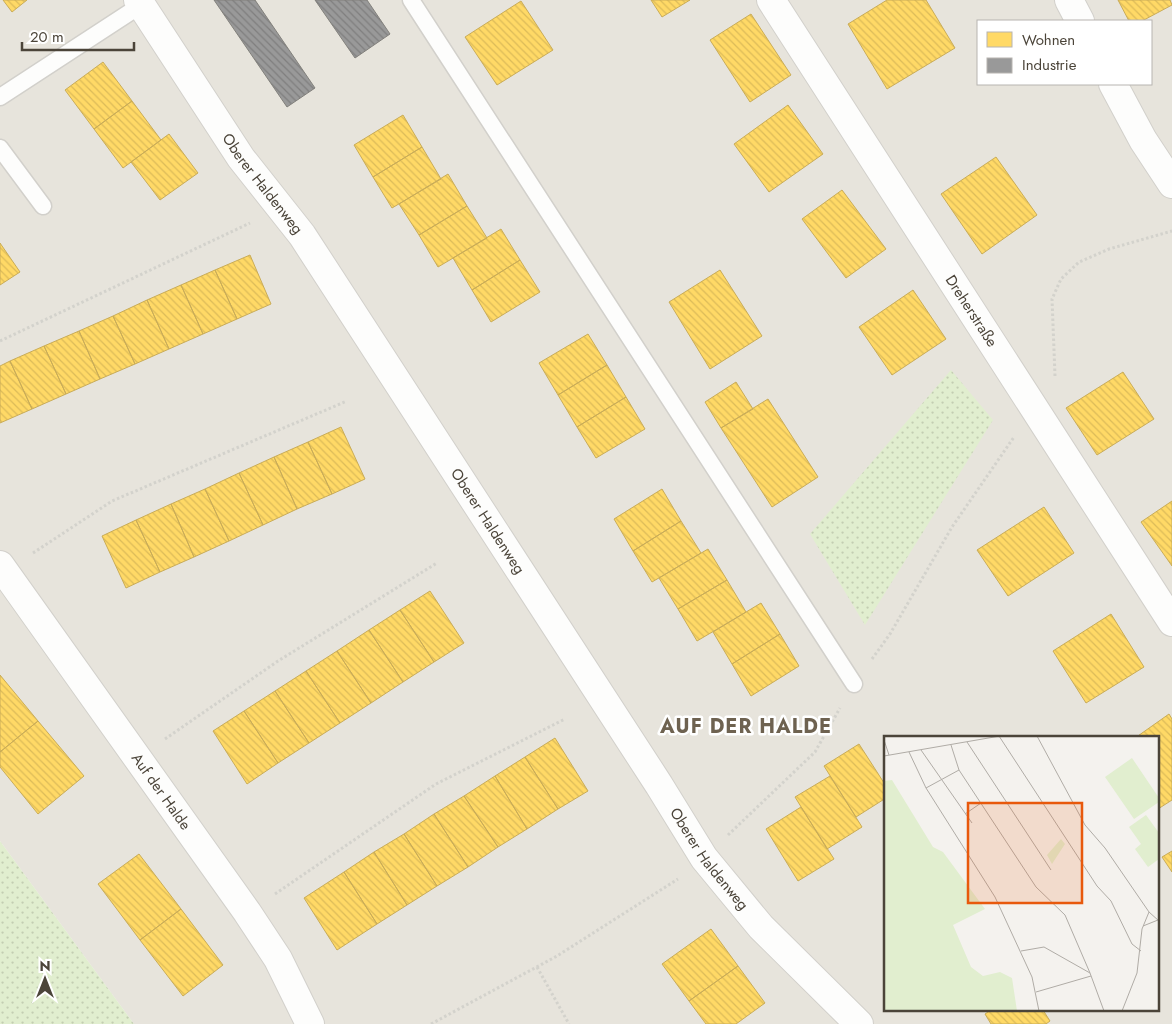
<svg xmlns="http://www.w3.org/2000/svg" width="1172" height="1024" viewBox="0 0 1172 1024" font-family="Jost,sans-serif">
<defs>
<pattern id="green-dots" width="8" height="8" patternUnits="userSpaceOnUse" patternTransform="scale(1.25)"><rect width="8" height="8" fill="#e1eecf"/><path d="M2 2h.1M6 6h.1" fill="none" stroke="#c3cdb2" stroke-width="1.8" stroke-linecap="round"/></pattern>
<pattern id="homes-back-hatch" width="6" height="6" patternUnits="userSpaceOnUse" patternTransform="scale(1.25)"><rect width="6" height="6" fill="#ffd966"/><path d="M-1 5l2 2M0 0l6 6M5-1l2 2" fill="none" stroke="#dcbb59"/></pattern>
<pattern id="industry-back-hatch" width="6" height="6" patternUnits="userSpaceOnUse" patternTransform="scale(1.25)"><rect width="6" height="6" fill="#999"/><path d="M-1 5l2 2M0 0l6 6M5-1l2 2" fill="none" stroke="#7f7e7e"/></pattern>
</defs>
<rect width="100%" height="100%" fill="#f4f2ee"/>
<path fill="#e7e4dc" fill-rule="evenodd" d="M0,0H1172V1024H134L0,841ZM978,21H1151V84H978ZM886,738H1158V1010H886Z"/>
<path fill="url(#green-dots)" d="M951,370L993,420L865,625L810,534Z
M0,841L134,1024H0Z"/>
<path fill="url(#homes-back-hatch)" stroke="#c9ac58" d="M3,0H27L12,12Z
M651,0H690L662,17Z
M887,0H926L955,48L887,89L848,24Z
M1118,0H1170L1172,5L1142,21H1129Z
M521,1L553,50L497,85L465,37Z
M751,14L791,75L750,102L710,40Z
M103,62L132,101L94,129L65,90Z
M132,101L161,140L123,168L94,129Z
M788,105L823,154L769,192L734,144Z
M403,115L422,147L373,177L354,145Z
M169,134L198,173L160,200L131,162Z
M422,147L441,179L392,208L373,177Z
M996,157L1037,215L982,254L941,194Z
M448,174L467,206L419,235L399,204Z
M842,190L886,249L846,278L802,219Z
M467,206L487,238L438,267L419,235Z
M501,229L520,260L472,290L453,258Z
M0,243L20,272L0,285Z
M250,255L271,304L237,319L215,270Z
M520,260L540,292L491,322L472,290Z
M215,270L237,319L203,334L181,285Z
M720,270L762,336L710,369L669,302Z
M181,285L203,334L169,349L147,300Z
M913,290L946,339L892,375L859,327Z
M147,300L169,349L135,364L113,316Z
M113,316L135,364L100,379L79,331Z
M79,331L100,379L66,394L44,346Z
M588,334L607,365L558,395L539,363Z
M44,346L66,394L32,409L10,361Z
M10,361L32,409L0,423V366Z
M607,365L626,397L577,427L558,395Z
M1123,372L1154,419L1097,455L1066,408Z
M736,382L753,409L721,428L705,402Z
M626,397L645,429L596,458L577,427Z
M768,399L818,477L772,507L721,428Z
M341,427L365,479L332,494L308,442Z
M308,442L332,494L297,509L274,457Z
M274,457L297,509L263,525L239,473Z
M239,473L263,525L229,541L205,489Z
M205,489L229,541L194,557L171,504Z
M662,489L681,521L633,551L614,519Z
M1172,501V566L1141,522Z
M171,504L194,557L160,572L136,520Z
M1044,507L1074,553L1008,596L977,550Z
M136,520L160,572L126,588L102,536Z
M681,521L701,553L652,582L633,551Z
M708,549L727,580L678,609L659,578Z
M727,580L746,612L697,641L678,609Z
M430,591L464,643L434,662L400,610Z
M761,603L780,634L732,664L713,632Z
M400,610L434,662L403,682L369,630Z
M1111,614L1144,667L1086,703L1053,651Z
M369,630L403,682L371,703L337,651Z
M780,634L799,666L751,696L732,664Z
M337,651L371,703L340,723L306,671Z
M306,671L340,723L309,743L275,691Z
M0,675L38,721L0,752Z
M275,691L309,743L278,763L244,711Z
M244,711L278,763L247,784L213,731Z
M1169,714L1172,719V800L1158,809V738H1135Z
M38,721L84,776L38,814L0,767V752Z
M555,738L588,791L558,809L525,757Z
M859,744L886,786V798L856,817L824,766Z
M525,757L558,809L527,829L495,776Z
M495,776L527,829L498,847L464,796Z
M830,776L862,827L827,849L795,797Z
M464,796L498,847L468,867L434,814Z
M801,807L834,859L798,881L766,829Z
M434,814L468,867L437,886L404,834Z
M404,834L437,886L407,905L374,852Z
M1172,851V872L1162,857Z
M374,852L407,905L377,924L344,872Z
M139,854L181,909L140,940L98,884Z
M344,872L377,924L337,950L304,898Z
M181,909L223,965L183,996L140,940Z
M711,929L738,966L689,1001L662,964Z
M738,966L765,1003L736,1024H706L689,1001Z
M991,1010H1043L1050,1021L1046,1024H991L985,1014Z"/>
<path fill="url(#industry-back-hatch)" stroke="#82807c" d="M214,0H255L315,88L287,107Z
M315,0H367L390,34L355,58Z"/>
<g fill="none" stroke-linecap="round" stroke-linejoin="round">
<g stroke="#d2d0cb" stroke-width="19">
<path id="service" d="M411,0L854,684
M0,97L141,5
M0,148L43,206"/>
</g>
<g stroke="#d2d0cb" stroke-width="30">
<g id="minor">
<path id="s1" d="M138,0L241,158L302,235L659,785L704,858L761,927L859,1024"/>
<path id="s2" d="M771,0L1172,622"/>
<path d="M1069,0L1080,21"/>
<path d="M1113,84L1143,140L1172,184"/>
<path id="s3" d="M0,565L247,912L278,959L310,1024"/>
</g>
</g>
<path stroke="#d3d2cc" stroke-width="3" stroke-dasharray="2.5 2.5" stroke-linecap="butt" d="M0,341L250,223
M1055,376L1052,299L1061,279L1079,262L1109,249L1172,231
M33,553L112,501L347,401
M872,659L890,634L952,527L1014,437
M165,739L278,661L437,563
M728,835L815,752L840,708
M275,894L436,784L565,719
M537,967L569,1024
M431,1024L557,956L678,879"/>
<use href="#service" stroke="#fdfdfc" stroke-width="16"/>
<use href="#minor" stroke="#fdfdfc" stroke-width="28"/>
</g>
<g text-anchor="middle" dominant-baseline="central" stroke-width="5" stroke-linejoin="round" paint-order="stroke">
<g font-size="15" fill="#4b4439" stroke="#fff">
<text stroke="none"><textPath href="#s1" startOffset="222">Oberer Haldenweg</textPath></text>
<text stroke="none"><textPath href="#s2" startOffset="370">Dreherstraße</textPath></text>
<text stroke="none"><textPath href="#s1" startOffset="628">Oberer Haldenweg</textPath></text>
<text stroke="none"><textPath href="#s3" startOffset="278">Auf der Halde</textPath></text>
<text stroke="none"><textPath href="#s1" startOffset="1032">Oberer Haldenweg</textPath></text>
</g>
<g font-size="20" font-weight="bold" letter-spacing="1" fill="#6e6250" stroke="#fff">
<text x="746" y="726">AUF DER HALDE</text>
</g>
</g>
<g transform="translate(884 736)">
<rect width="275" height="275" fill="#f4f2ee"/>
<path d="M8,44L49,111L59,116L101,173L69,189L87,231L99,240L116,236L128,242L133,275H0V45ZM177,103L181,108L168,128L163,119Z" fill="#e1eecf"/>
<path d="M248,22L275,62V66L250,83L221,41ZM262,79L275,97V123L264,131L251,113L257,108L245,91Z" fill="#e1eecf"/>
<path fill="none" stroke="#b0aca6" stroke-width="1" d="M115,0L213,150L227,165L248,208L257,215M153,0L201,89L221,112L265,176L275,185M0,4L5,19M83,6L167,134M67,9L75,34L152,151L181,179L206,237M37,14L88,87M25,16L42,52L111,161L148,241L155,275M0,20L116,0M42,52L75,34M81,78L97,67M259,190L274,184M137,215L160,211L206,237L220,275M152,256L207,240M238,275L253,237L258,193L265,176"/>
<path fill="#e8590c" fill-opacity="0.15" stroke="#e8590c" stroke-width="2.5" d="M84,67H198V167H84Z"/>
<rect width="275" height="275" fill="none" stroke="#4b4439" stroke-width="2.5"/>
</g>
<rect x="977" y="20" width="175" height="65" fill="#ffffff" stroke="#b7b4b0"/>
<rect x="987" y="32" width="25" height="15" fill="#ffd966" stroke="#b7b4b0"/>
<text x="1022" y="45" font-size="15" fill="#4b4439">Wohnen</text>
<rect x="987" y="58" width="25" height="15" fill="#999999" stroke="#b7b4b0"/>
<text x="1022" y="70" font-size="15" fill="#4b4439">Industrie</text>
<g transform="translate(45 979)" stroke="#ffffff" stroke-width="4" paint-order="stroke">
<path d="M0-4L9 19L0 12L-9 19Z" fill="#4b4439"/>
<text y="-8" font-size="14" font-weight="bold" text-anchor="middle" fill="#4b4439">N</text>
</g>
<path d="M22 42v8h112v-8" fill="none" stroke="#4b4439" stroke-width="2.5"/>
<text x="30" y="42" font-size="15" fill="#4b4439" stroke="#ffffff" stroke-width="4" paint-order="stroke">20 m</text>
</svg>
